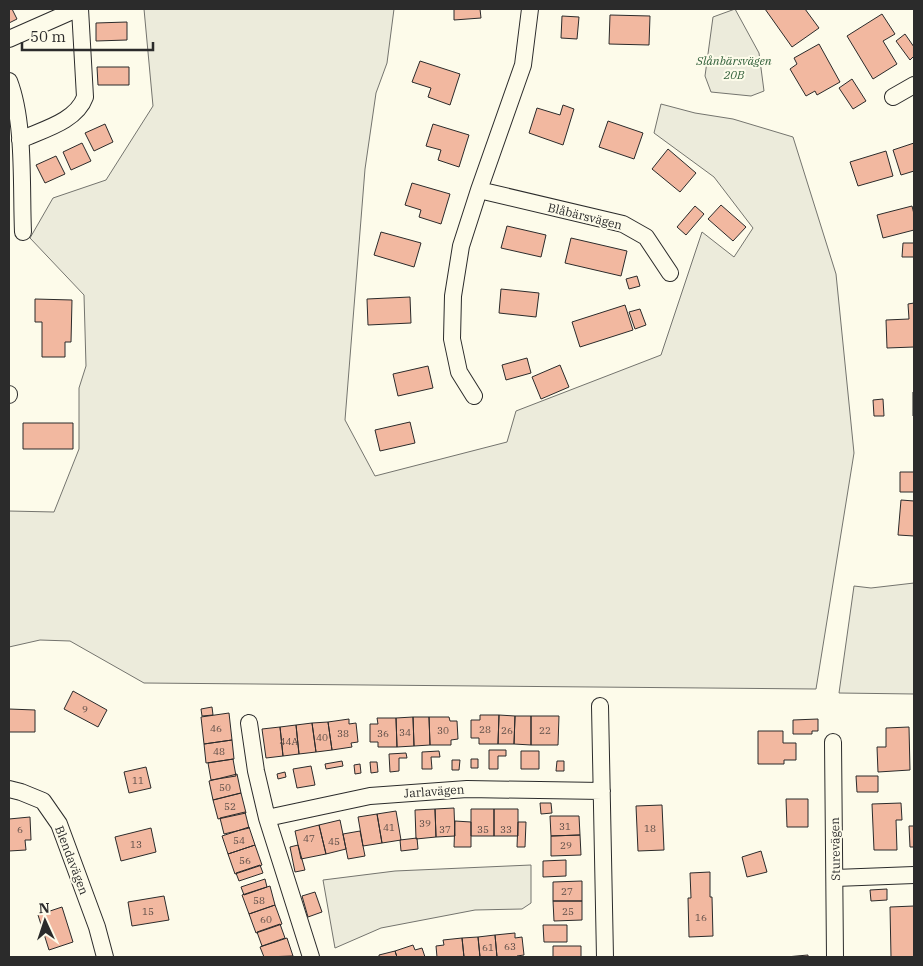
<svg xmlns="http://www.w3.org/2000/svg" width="923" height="966" viewBox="0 0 923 966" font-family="'IBM Plex Serif',serif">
<rect width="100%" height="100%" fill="#fdfbea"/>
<path fill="#ecebdb" stroke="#74746e" d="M144,9H394L387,63L376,93L365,169L345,420L375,476L507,442L516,411L661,355L702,232L734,257L753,228L714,177L654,133L661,104L695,113L733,119L793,137L836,274L854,453L816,689L144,683L70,641L40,640L9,647V511L54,512L79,449V388L86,366L84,295L30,238L53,198L106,180L153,106Z
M735,9L759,53L764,91L751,96L711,92L705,76L713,17Z
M914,583V694L839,693L854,586L871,588Z
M531,865V903L522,909L475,910L381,928L335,948L323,880L395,871Z"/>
<path fill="#f2b8a0" stroke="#2b2b2b" d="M9,9H12L17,19L9,23Z
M454,9H480L481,18L454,20Z
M765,9H805L819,28L792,47Z
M882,14L895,34L883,41L897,64L873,79L847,36Z
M610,15L650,16L649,45L609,44Z
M562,16L579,17L577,39L561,38Z
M127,22V40L96,41V23Z
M905,34L914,47V56L910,60L896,41Z
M819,44L840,82L817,95L815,91L806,96L790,69L797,64L794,58Z
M420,61L460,74L450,105L428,97L431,88L412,82Z
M97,67H129V85H98Z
M852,79L866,101L853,109L839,88Z
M563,105L574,109L563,145L529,133L537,108L560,115Z
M608,121L643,133L634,159L599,147Z
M105,124L113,142L94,151L85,133Z
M433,124L469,135L459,167L438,160L441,150L426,146Z
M82,143L91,161L71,170L63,152Z
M914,143V171L901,175L893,150Z
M668,149L696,173L680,192L652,169Z
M886,151L893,176L858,186L850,162Z
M56,156L65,174L45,183L36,165Z
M412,183L450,194L441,224L419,217L421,210L405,205Z
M721,205L746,227L733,241L708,219Z
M695,206L704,214L686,235L677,227Z
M912,206L914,214V230L883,238L877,215Z
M507,226L546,235L541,257L501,248Z
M381,232L421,243L414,267L374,255Z
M571,238L627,251L621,276L565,263Z
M903,243H914V257H902Z
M637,276L640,286L629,289L626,279Z
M501,289L539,293L536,317L499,313Z
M410,297L411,323L368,325L367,299Z
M35,299L72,300L71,342H65V357H42V322H35Z
M914,303V347L887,348L886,320L909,319L908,304Z
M625,305L633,330L580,347L572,322Z
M640,309L646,325L635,329L629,312Z
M527,358L531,373L506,380L502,365Z
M560,365L569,387L541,399L532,377Z
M428,366L433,388L398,396L393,374Z
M913,392H914V416H913Z
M883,399L884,416H874L873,400Z
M410,422L415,443L380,451L375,430Z
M23,423H73V449H23Z
M900,472H914V492H900Z
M901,500L914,501V536L898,535Z
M73,691L107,710L98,727L64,709Z
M212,707L213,715L202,716L201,709Z
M9,709L35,710V732H9Z
M229,713L232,740L204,744L201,717Z
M480,715H499L498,744H479V738H471V720H480Z
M499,715L515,716L514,744H498Z
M515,716H531V745L514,744Z
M531,716H559L558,745H531Z
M413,717L414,746L397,747L396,718Z
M413,717H429L430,745L414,746Z
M429,717H449L450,721H457L458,739L451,740V745H430Z
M377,718H396L397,747H378V742H370V724H378Z
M349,719V724L356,723L358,742L351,743L352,747L332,750L328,722Z
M818,719V731H812V734H793V720Z
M328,722L332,750L316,752L312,723Z
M312,723L316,752L299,754L296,725Z
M296,725L299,754L283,756L280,727Z
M280,727L283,756L266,758L262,729Z
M909,727L910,770L878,772L877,747H886V728Z
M758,731H783V743H796V760H784V764H758Z
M232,740L234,759L206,763L204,744Z
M489,750H506V756H498V769H489Z
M439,751L440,757H431L432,769H422V752Z
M521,751H539V769H521Z
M406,753L407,758H399V771L390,772L389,754Z
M233,759L236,776L211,780L208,763Z
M471,759H478V768H471Z
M452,760H460L459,770H452Z
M342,761L343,766L326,769L325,764Z
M557,761H564V771H556Z
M370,762H377L378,772L371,773Z
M360,764L361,773L355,774L354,765Z
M311,766L315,785L297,788L293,769Z
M146,767L151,788L129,793L124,772Z
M285,772L286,777L278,779L277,774Z
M237,774L241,793L213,800L209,781Z
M856,776H878V792H857Z
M241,793L246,813L218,819L213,800Z
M786,799H808V827H787Z
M540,803H551L552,813L541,814Z
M901,803L902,820H896L897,850H874L872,804Z
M662,805L664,850L638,851L636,806Z
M454,808L455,836L436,837L435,809Z
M435,809L436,837L416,839L415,810Z
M471,809H494V836H471Z
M494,809H518V836H494Z
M396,811L401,840L382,843L377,814Z
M245,812L249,828L224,834L220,818Z
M377,814L382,843L363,846L358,817Z
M550,816H579L580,835L551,836Z
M30,817L31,840H25L26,850L9,851V819Z
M340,820L346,849L326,854L319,825Z
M455,821L471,822V847H454Z
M518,822H526L525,847H517Z
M319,825L326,854L301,859L295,831Z
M909,826H914V847H910Z
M249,827L255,845L228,854L222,836Z
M151,828L156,852L121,861L115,837Z
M360,831L365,856L348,859L343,834Z
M580,835L581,855L551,856V836Z
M417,838L418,849L401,851L400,840Z
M255,845L262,865L235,874L228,854Z
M298,845L305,870L295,872L290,847Z
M761,851L767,872L747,877L742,857Z
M566,860V876L543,877V861Z
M260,865L263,873L239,881L236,873Z
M710,872V897H712L713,936L689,937L688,898H691L690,873Z
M265,879L267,887L244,895L241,887Z
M582,881V901H553V882Z
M270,886L275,905L249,914L242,895Z
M887,889V900L871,901L870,890Z
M315,892L322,912L308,917L302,896Z
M164,896L169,920L132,926L128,902Z
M553,901H582V920L554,921Z
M275,905L282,924L256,933L249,914Z
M914,906V957H891L890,907Z
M62,907L73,942L49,950L38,915Z
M280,924L285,938L262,946L257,932Z
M543,925H567V942H544Z
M515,933V938L522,937L524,955L517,956V957H497L495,935Z
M495,935L497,957H480L478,937Z
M478,937L480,957H464L462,938Z
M287,938L293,956L264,957L260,947Z
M462,938L464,957H437L436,946L444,945L443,940Z
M413,945L415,950L422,948L425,957H397L395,951Z
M553,946H581V957H553Z
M395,951L397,957H379V955Z
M808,955V957H786Z"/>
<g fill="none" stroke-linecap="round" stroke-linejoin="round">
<g stroke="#2b2b2b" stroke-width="18">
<path id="street" d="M9,39L77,9
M9,81C25,122 21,187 23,232
M893,97L914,85
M20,140C41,130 76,122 85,97L80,9
M479,190L623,224L646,237L670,273
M9,394V395
M474,396L459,372L452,339L453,296L461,246L479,190L523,65L530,9
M600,706L605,957
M249,723L256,771L267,818L311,957
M833,742L835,957
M9,789L21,792L43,801L59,824L97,927L105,957
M267,818L370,796L467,789L602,791
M835,878L914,875"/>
</g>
<use href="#street" stroke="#fdfbea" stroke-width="16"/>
</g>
<g text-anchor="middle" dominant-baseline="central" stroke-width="4" stroke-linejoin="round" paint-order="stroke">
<g font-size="10" fill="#5d4e48">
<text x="85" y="709">9</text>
<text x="216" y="728">46</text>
<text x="485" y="729">28</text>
<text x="443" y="730">30</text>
<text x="507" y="730">26</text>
<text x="545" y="730">22</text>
<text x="405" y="732">34</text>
<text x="343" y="733">38</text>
<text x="383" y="733">36</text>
<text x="322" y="737">40</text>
<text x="289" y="741">44A</text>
<text x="219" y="751">48</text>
<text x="138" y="780">11</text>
<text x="225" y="787">50</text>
<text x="230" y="806">52</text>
<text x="425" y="823">39</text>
<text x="565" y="826">31</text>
<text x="389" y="827">41</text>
<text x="650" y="828">18</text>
<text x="20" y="829">6</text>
<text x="445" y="829">37</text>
<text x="483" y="829">35</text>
<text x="506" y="829">33</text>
<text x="309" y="838">47</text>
<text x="239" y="840">54</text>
<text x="334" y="841">45</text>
<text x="136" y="844">13</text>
<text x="566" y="845">29</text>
<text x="245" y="860">56</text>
<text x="567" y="891">27</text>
<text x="259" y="900">58</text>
<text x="148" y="911">15</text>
<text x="568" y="911">25</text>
<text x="701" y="917">16</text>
<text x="266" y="919">60</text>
<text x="510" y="946">63</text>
<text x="488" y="947">61</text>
</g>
<g font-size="12" font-style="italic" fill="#34623c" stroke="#fdfbea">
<text x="734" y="60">Slånbärsvägen<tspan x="734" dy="14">20B</tspan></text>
</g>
<g font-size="12" fill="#2b2b2b" stroke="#fdfbea">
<text transform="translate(585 216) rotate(14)">Blåbärsvägen</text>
<text transform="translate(434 791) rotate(-4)">Jarlavägen</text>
<text transform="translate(835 849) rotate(-91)">Sturevägen</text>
<text transform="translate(72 860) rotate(69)">Blendavägen</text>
</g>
</g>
<rect width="923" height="966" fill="none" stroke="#2b2b2b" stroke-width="20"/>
<g transform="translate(45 921) rotate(357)" stroke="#fdfbea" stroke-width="4" paint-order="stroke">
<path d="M0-4L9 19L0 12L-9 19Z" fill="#2b2b2b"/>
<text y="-8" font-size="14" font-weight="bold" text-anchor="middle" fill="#2b2b2b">N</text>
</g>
<path d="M22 42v8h131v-8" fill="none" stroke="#2b2b2b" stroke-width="2.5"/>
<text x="30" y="42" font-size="15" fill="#2b2b2b" stroke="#fdfbea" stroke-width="4" paint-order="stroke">50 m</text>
</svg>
